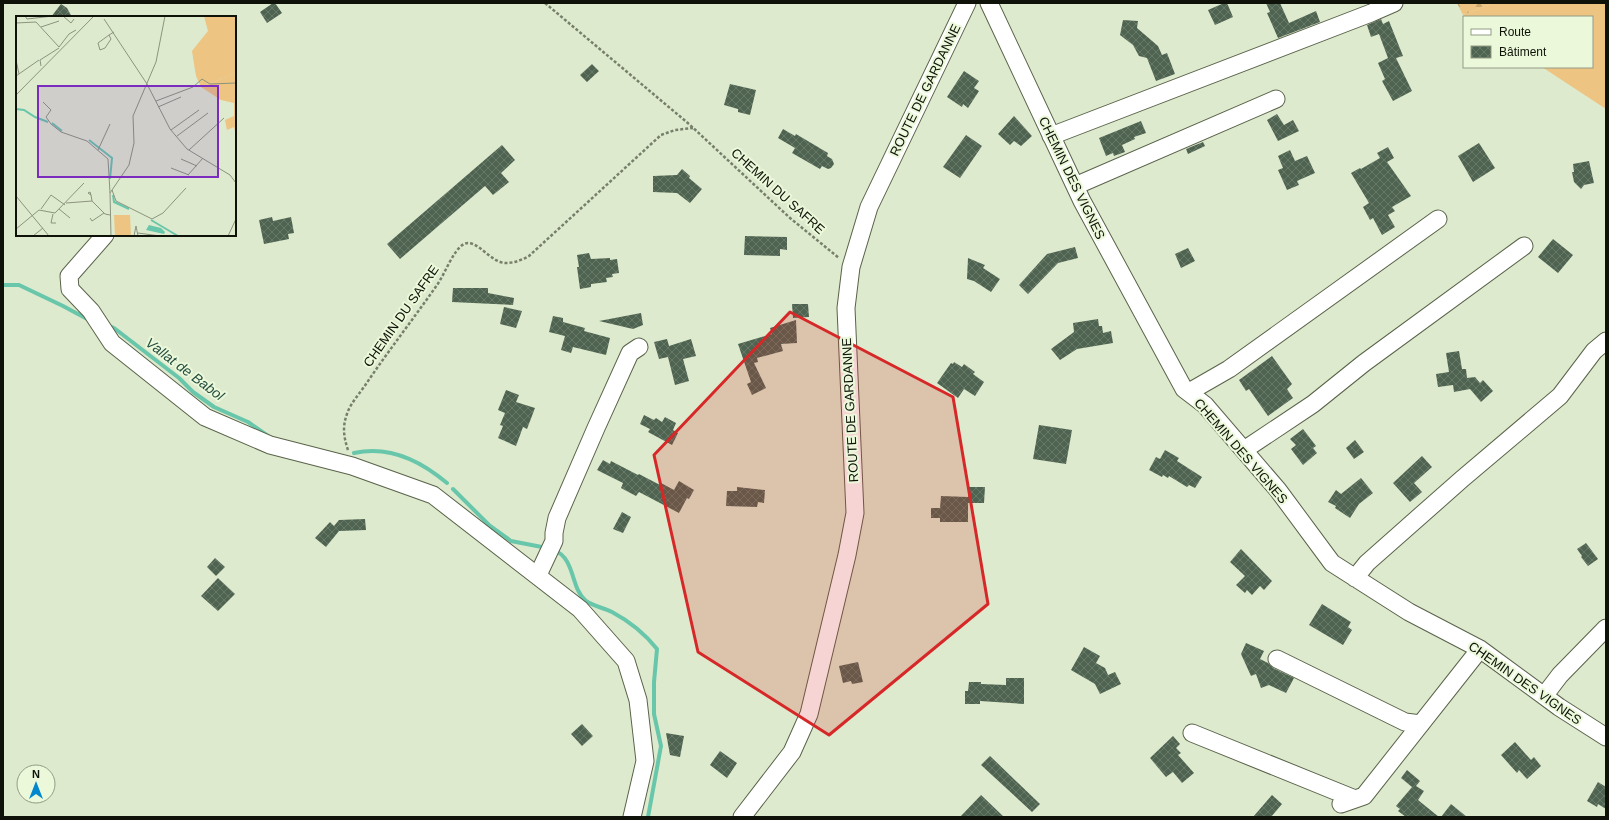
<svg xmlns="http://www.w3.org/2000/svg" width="1609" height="820" viewBox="0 0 1609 820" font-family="Arial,sans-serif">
<defs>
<pattern id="forest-firs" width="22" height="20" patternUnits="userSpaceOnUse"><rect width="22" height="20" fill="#edc481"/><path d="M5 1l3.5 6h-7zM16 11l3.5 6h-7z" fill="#caa76e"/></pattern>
<pattern id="building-cross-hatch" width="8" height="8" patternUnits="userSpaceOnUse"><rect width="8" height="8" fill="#4e6451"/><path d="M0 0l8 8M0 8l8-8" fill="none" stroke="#68796a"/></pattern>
</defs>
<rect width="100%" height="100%" fill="#deeacd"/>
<path fill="#edc481" d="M1493,3H1606V109L1542,67H1592V17H1466L1463,15Z"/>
<path fill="url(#forest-firs)" d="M1457,3H1493L1463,15Z"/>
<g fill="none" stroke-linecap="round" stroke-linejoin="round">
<path stroke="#68c6ab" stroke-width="4" d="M3,285H19L63,306L91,321
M107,325L114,328L179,378L193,392L214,407L248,422L268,436
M354,453C389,445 421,461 447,483
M453,489L489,525L511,541L547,548
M554,550C576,559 570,588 586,601C593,606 604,608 612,612C629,621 645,634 657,649L654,682V714L661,746L648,817"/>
</g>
<path fill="url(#building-cross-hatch)" d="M273,3H275L282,13L267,23L260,12Z
M1224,3H1227L1233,17L1215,25L1208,10Z
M1266,3H1280L1289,23L1316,11L1320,22L1278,38L1267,13L1270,12Z
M61,4L67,8L72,17H51Z
M1381,19L1383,24L1389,21L1403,56L1396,58L1412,91L1393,101L1382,81L1385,79L1378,63L1388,58L1379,34L1371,37L1367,25Z
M1123,20L1138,21L1137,28L1158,46L1162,55L1167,53L1175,74L1156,81L1147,58L1139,56L1133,45L1120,35Z
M592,64L599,71L587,82L580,75Z
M964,71L979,81L974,88L979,91L968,108L963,104L962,107L947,97Z
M730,84L756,90L750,115L738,112V109L724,105Z
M1277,114L1284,125L1293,120L1299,131L1278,141L1267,120Z
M1014,116L1032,136L1021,146L1014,141L1010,145L998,134Z
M1141,121L1146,133L1134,137L1135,139L1122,145L1125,152L1114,156L1113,153L1106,156L1099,138Z
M783,129L795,136L796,134L828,153L827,156L832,159L834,164L831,168L828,169L822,166L820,169L792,153L795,148L778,138Z
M966,135L982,146L960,178L943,167Z
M1203,142L1205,146L1188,154L1186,149Z
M1479,143L1495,168L1473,182L1458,156Z
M502,145L515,160L501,173L509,182L493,195L485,186L400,259L387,244Z
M1388,147L1394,158L1387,162L1411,196L1392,207L1395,211L1388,215L1395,227L1382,235L1373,218L1370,220L1363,207L1369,203L1351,173L1360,168L1361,169L1380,158L1377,153Z
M1290,150L1295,161L1307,156L1315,173L1297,181L1299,185L1287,190L1278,170L1283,168L1278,156Z
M1589,161L1594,183L1584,185L1581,189L1574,182L1572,172H1574L1573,164Z
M682,169L690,176L689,178L702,189L690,203L677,193L653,192V176L677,175Z
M272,217L273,221L291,217L294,233L288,234L289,239L264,244L259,220Z
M745,236L787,237V250L780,249V256L744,255Z
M1553,239L1573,255L1558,273L1538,257Z
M1075,247L1078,258L1058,263L1028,294L1019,285L1047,254Z
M1188,248L1195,261L1181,268L1175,254Z
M589,253L591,259L610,258V260L617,259L619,273L612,274L613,277L606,278L607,282L591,284V287L580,289L577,267H579L577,255Z
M968,258L985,265L983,268L1000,279L991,292L974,281L967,279Z
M453,288H488V293L514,298L513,305L452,302Z
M792,304H808L809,317L793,318Z
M504,307L522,311L516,328L500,324Z
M641,313L643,325L633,329L599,321Z
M553,316L563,318V322L585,328L584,331L610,338L606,355L573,347L571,353L561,350L565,336L549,332Z
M1098,319L1099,326H1102L1103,333L1111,331L1113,343L1077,349L1060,360L1051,349L1074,332L1073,323Z
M796,320L797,343L781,344L783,351L757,358L758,362L754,363L766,388L752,395L747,384L751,382L738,344L772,334L770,328Z
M667,339L669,346L691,339L696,356L683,359L689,381L675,385L668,357L659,359L654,342Z
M1459,351L1462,369H1466L1467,378L1475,377L1480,383L1483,380L1493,391L1481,402L1470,389L1454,392L1453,385L1438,387L1436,374L1449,372L1446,353Z
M1272,356L1292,384L1287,389L1293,398L1268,416L1249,389L1246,391L1239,380Z
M954,362L962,367L964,364L975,372L973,374L984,382L975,396L964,389L958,398L937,383L951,363L953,364Z
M506,390L519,395L516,402L535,408L527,429L523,427L516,446L498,438L503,426L500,425L505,413L498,410Z
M644,415L654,420L656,418L662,422L665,417L676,423L673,430L678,433L672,445L648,432L650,429L640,424Z
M1039,425L1072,430L1066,464L1033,459Z
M1303,429L1316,446L1313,448L1317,453L1303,465L1291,449L1296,445L1290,439Z
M1355,440L1364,452L1354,459L1346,448Z
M1165,450L1179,458L1177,461L1202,477L1195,488L1189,485L1187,487L1169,476L1168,478L1163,475L1162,477L1149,470L1156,457L1160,459Z
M1422,456L1432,467L1414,483L1422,492L1410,502L1393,483Z
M603,460L610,464L611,461L638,475L639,474L660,485L661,483L674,490L679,481L694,490L689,499L687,498L679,513L639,492L636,496L621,488L623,483L597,470Z
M1361,478L1373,493L1359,504L1350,518L1335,508L1336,506L1328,502L1336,490L1341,494Z
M737,487L765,490L764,503L758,502L757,507L726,506L727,491H737Z
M968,487H985L984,503H968V522H940V518H931V508H940L941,496L968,497Z
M622,512L631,517L623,533L613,529Z
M365,519L366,530L339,531L326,547L315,538L330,522L334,526L339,520Z
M1586,543L1598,559L1588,566L1581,557L1582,556L1577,549Z
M1241,549L1272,581L1264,590L1260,586L1252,595L1247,590L1245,593L1236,585L1245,576L1230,562Z
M215,558L225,567L216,576L207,567Z
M218,578L235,594L218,611L201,596Z
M1322,604L1351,622L1348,627L1352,630L1343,645L1309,625Z
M1246,643L1264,651L1260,659L1268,663L1273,668L1294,678L1286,693L1269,685L1261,688L1256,674L1251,676L1241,654Z
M1084,647L1100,656L1096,663L1105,668L1108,675L1115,672L1121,684L1100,694L1095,684L1071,670Z
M858,662L863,682L852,684L851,681L843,683L839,666Z
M1006,678H1024V704L980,701V704H965V691H968L969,682H981V684L1006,685Z
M582,724L593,736L582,746L571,734Z
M666,733L684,736L680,757L670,755Z
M1173,736L1180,744L1176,748L1181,753L1178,755L1194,773L1182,783L1173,772L1166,777L1150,758Z
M1515,742L1531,760L1534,757L1541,766L1527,779L1519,770L1517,773L1501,755Z
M720,751L737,763L727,778L710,765Z
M990,756L1040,804L1032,812L981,765Z
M1407,770L1420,781L1416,786L1424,791L1418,800L1439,817H1406L1398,811L1400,809L1396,806L1412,787L1401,778Z
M1598,782L1606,787V809L1598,804L1597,807L1587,801Z
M981,795L1004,817H960Z
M1272,795L1282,804L1271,817H1253Z
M1451,804L1467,817H1441Z"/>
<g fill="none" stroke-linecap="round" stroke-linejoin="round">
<g stroke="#59634a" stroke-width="19">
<path id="minor" d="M989,3L1082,201L1184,389L1205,405L1278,490L1332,563L1409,612L1480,649L1559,707L1606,737
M1051,136L1371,13L1394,3
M1075,186L1276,99
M105,235L69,276L70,289L91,311L112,343L205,417L270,445L352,466L433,495L580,609L626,661L638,700L645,761L632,817
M1189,392L1229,369L1438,219
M1244,450L1313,404L1364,363L1524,246
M538,575L554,541V533L557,518L596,428L630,353L639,347
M1355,578L1367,563L1462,479L1560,396L1594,351L1606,341
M1277,659L1405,722L1421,724
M1544,696L1560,675L1606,628
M1192,733L1355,799
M1341,804L1364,796L1480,649
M742,817L792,752L809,714L847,555L855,513L846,308L851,267L869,207L967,3"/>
</g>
<path stroke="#777f6b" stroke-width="2.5" stroke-dasharray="3 2" stroke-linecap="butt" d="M545,3L689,124L790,218L839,258
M348,450C344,438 342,427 347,414C350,404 360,393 366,384C389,350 414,318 437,285C445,274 453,250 464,244C477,238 490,263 506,263C514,263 522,260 529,256L661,135L675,130L693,128"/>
<use href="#minor" stroke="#fff" stroke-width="17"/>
</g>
<path fill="#d62828" fill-opacity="0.2" stroke="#d62828" stroke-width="3" stroke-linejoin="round" d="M790,312L953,397L988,604L829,735L698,652L654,455Z"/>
<g text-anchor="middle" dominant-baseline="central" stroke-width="4" stroke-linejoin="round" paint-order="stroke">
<g font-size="13" fill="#0e1208" stroke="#ebf8da">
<text transform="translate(925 90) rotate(-64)">ROUTE DE GARDANNE</text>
<text transform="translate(1072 178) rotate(64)">CHEMIN DES VIGNES</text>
<text transform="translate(778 191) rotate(42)">CHEMIN DU SAFRE</text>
<text transform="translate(401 316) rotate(-55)">CHEMIN DU SAFRE</text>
<text transform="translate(850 410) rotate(-93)">ROUTE DE GARDANNE</text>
<text transform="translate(1241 451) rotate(49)">CHEMIN DES VIGNES</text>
<text transform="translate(1525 683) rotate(35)">CHEMIN DES VIGNES</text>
</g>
<g font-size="14" font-style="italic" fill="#244d41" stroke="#ebf8da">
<text transform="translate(185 369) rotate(37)">Vallat de Babol</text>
</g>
</g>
<g transform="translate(16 16)">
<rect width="220" height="220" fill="#deeacd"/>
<path d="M220,57V119L218,111L211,114L209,104L218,100V87L205,84L185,71ZM98,199H114L115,220H99Z" fill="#edc481"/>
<path d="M188,0H220V57L185,71L180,60L176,35L192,15Z" fill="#edc481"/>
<path d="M133,209L145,212L149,216L148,218L130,214Z" fill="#68c6ab"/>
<path fill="none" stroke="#68c6ab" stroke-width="2" d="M0,93L8,94L19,101L32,106M36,107L46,115M73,124L96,142L94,163M97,179L98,186L113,193M135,204L162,220"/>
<path fill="none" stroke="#8b947e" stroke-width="1" d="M9,0L11,3L37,0M47,0L55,7L58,3M88,3L131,68L154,113L171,133L214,159L220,167M0,7L20,6L43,31L53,18L60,14M25,11L43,5M93,19L82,27L84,34L89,32L95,23L93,19L98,16M0,44L3,58M25,50L24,44L43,32M0,60L23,44M0,79L78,0M140,85L177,71L186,63L194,68L220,67M27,86L35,94L30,101L35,108L45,116L71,125L92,143L94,177M142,91L165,81M155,114L183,94M161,120L192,97M82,134L94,108M173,134L208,102M165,143L181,150M155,152L173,159M172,159L187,142M96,174L100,185L136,203L147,197L170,172M75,179L72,177L74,176L75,179L76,185M0,180L33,220M50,187L76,185L89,198L94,199M25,193L35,179L49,189M43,193L54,202M37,198L35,207H40M74,202L76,205L88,197M0,213L23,194L39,197L68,167M122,217L144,220M17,220L27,212M95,220L94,177L113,149L118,127L117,100L140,46L149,0M118,220L120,210L122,220M212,220L220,203"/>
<path fill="#7b2cbf" fill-opacity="0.15" stroke="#7b2cbf" stroke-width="2" d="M22,70H202V161H22Z"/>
<rect width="220" height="220" fill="none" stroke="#0e1208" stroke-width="2"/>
</g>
<rect width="1609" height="820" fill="none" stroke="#0e1208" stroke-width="8"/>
<rect x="1463" y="16" width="130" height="52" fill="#ebf8da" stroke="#939c86"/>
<rect x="1471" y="29" width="20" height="6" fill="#ffffff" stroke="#939c86"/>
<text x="1499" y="36" font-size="12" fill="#0e1208">Route</text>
<rect x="1471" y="46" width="20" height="12" fill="url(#building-cross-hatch)" stroke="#939c86"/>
<text x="1499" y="56" font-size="12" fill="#0e1208">Bâtiment</text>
<g transform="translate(36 784)"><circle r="19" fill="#ebf8da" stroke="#939c86"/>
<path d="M0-3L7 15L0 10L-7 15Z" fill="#0087ce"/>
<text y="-6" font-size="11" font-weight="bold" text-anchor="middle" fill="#0e1208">N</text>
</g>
</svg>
